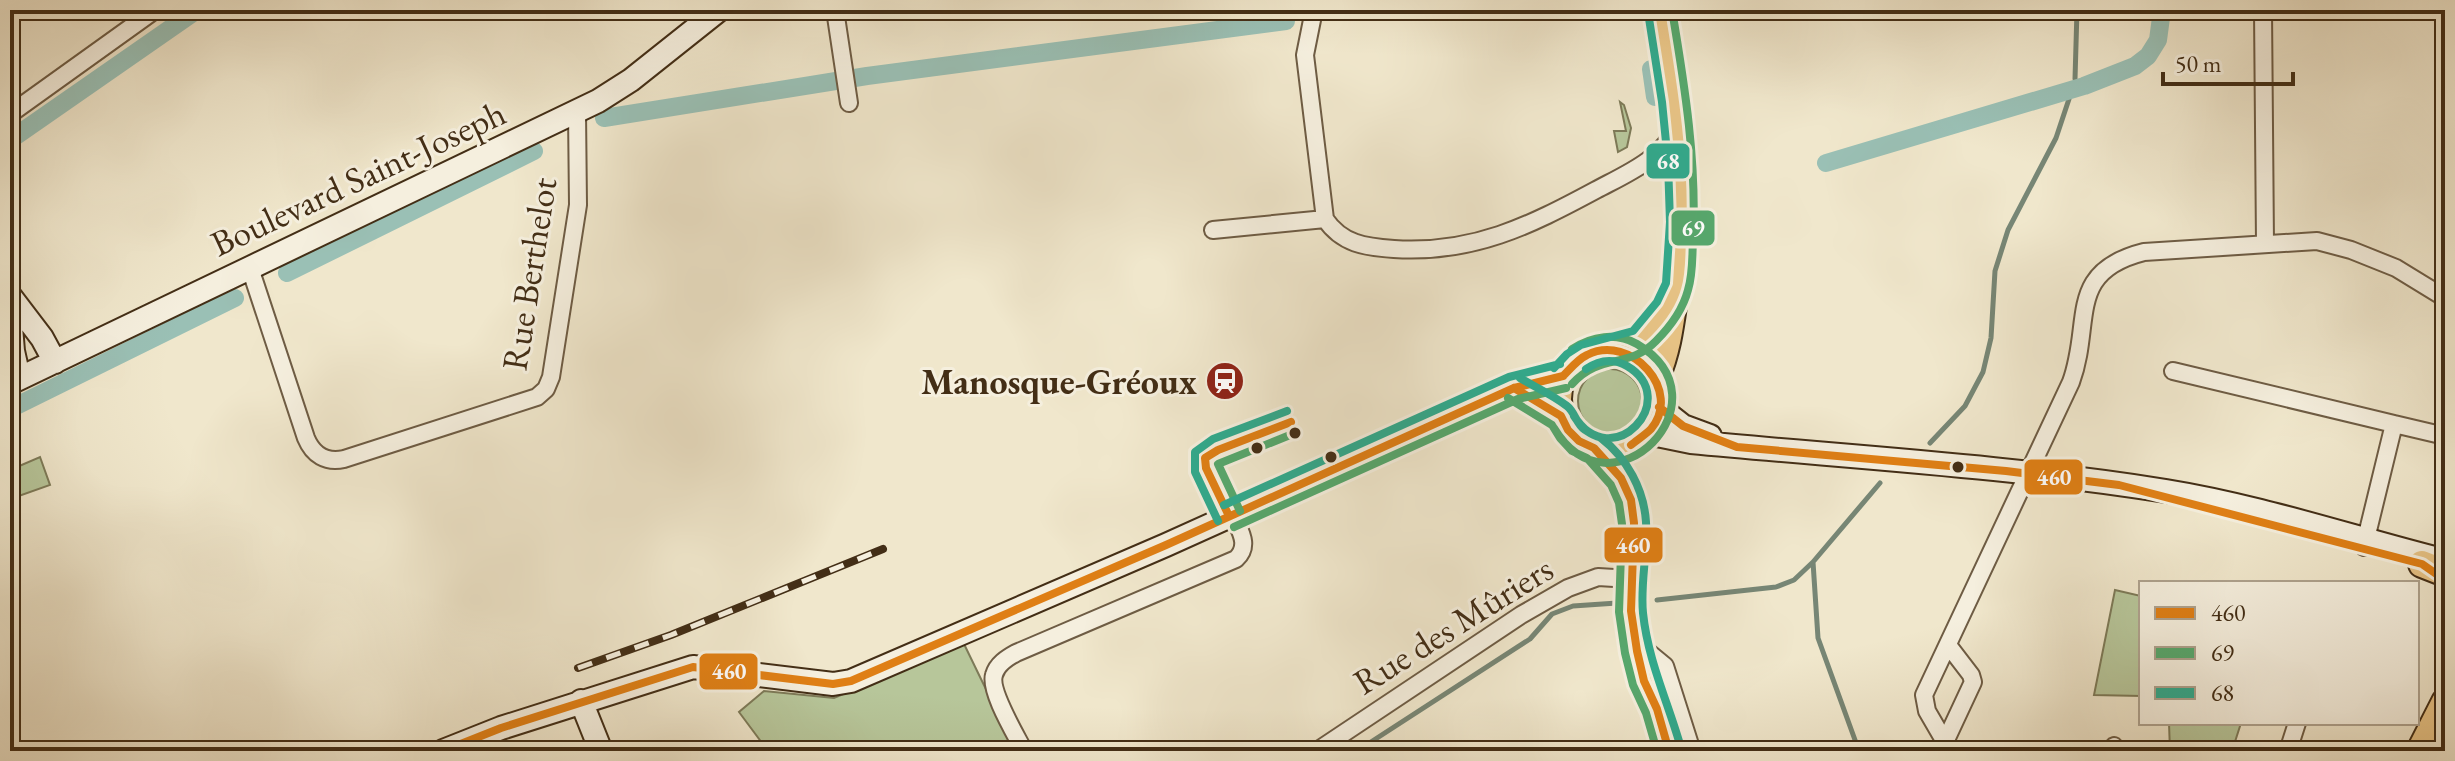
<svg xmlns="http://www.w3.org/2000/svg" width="2455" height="761" viewBox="0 0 2455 761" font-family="'EB Garamond',serif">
<rect width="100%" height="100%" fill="#f0e7cc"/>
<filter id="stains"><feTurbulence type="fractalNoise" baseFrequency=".0025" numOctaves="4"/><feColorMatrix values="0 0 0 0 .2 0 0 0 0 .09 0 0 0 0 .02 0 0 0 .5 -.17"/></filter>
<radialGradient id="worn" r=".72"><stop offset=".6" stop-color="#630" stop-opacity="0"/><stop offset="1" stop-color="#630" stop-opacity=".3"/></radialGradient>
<path fill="#b7c69a" stroke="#7d7a58" stroke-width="2" d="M1620,102L1624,105L1631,128L1627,147L1618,152L1614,131H1626Z
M1578 401a32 32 0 1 1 64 0a32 32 0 1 1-64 0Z
M40,457L50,485L16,497L10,481V470Z
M2115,590L2141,596V696L2094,695Z
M964,644L1016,751H768L739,712L764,691L834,698Z
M2169,723H2241L2232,751H2170Z"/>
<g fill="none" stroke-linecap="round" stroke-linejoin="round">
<path stroke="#778675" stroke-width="5" d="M2075,79L2077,10
M1930,443L1965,406L1983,372L1991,338L1995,271L2008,230L2056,138L2069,99
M1657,600L1776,587L1794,580L1813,562
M1357,751L1530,639L1552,614L1573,606L1617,603
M1859,751L1818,638L1813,562L1880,483"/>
<path stroke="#9ac0b5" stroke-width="18" d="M1651,69L1655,97
M604,118L867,76L1286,21
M10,140L197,10
M1826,163L2084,86L2135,66L2148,56L2158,40L2162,10
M287,273L534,151
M10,409L235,298"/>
<g stroke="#6e5c44" stroke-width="20">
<path id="street" d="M835,10L849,103
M1314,10L1305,55L1325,219
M2263,10L2265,244
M10,114L155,10
M1213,230L1325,219C1342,244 1365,247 1394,249C1473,254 1529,226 1596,190C1624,175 1663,159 1676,127
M250,268L306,438C313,455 326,463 344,459L537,397L546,389L551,377L578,205L577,112
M2173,371L2394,424
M2364,547L2394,424L2445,436
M1948,645L1971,675L1973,682L1945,742L1927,711L1924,695L2071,382C2093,322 2065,272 2144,252L2317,241L2351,250L2396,268L2445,298
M1648,652L1665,666L1692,751
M2114,746L2115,751
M1024,751C1016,735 989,691 994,675C997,664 1007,658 1016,653L1236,559C1251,545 1239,530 1233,514
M1317,751L1521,615L1568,588L1598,577L1631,579
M2288,751L2297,723"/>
</g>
<g stroke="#432e16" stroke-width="26">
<path id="secondary" d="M10,296L42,338L55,362
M10,315L13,351L19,378
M10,383L598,101L631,80L719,10
M1514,388L1561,416
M1659,407L1683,426L1710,436
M1647,433L1691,442C1849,457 2009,466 2166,491C2259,506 2351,537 2442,560
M581,701L601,751
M443,751L501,728L693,667L833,684L851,681L1166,545L1514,388L1563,376"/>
</g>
<g stroke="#432e16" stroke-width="30">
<path id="primary" d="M1558 399a51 51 0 1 1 102 0a51 51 0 1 1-102 0Z
M1622,350C1647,340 1658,319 1672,299
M1656,377C1667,351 1670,327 1674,299C1688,197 1678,111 1660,10
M1594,448L1621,478L1631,500L1634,523L1631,587L1634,629L1644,681L1657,709L1669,751
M2422,564L2445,573
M2420,751L2445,702"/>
</g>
<use href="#street" stroke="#f5efde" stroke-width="16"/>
<use href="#secondary" stroke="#f5efde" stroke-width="22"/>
<use href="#primary" stroke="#e8c486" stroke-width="26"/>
<g stroke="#432e16" stroke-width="8">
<path id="rail" d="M578,668L671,635L883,549"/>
</g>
<use href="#rail" stroke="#f5efde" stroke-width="5" stroke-dasharray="15" stroke-linecap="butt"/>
<g stroke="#f5efde" stroke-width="14">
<path id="bus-1" d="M1563,376C1570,369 1578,359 1587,355C1631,333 1683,391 1651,429C1645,435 1637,440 1631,445
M1514,388L1561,416L1568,430L1579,441L1594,448L1621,478L1631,500L1634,523L1631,611L1637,651L1644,681L1657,709L1669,751
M1659,407L1683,426L1737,447L2006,471L2119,485L2422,564L2445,580
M1229,516L1206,468L1205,458L1218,450L1291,422
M443,751L501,728L693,667L833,684L851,681L1166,545L1514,388L1563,376"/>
</g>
<g stroke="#f5efde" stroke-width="14">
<path id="bus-2" d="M1572,384C1601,352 1628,370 1656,341C1670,327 1683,309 1688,290C1693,274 1692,257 1693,241C1697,163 1685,87 1672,10
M1508,398L1552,425L1560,438L1572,451L1587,458L1611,485L1619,503L1622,524L1619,612L1625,653L1633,685L1646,713L1657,751
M1554,428C1611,523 1732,400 1637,344C1616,332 1592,336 1572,349
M1240,511L1218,464L1295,433
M1234,527L1518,399L1566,388"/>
</g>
<g stroke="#f5efde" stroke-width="14">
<path id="bus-3" d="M1554,368L1567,354L1581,345L1633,331L1657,302L1666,283L1670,222L1668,162L1662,102L1648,12
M1520,378C1535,387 1553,395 1567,406C1575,412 1576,424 1585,430C1590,434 1596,435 1601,438C1627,458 1644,490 1646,522C1648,552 1640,583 1643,613C1648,661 1668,702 1681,748
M1574,416C1612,476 1683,399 1627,366C1613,358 1599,360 1586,369
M1224,505L1509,377L1560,364
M1218,521L1195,472V452L1213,439L1287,411"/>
</g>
<use href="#bus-1" stroke="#df7f15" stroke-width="8"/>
<use href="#bus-2" stroke="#56a86d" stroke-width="8"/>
<use href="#bus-3" stroke="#31aa8d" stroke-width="8"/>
</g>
<defs>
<g id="station-disc" transform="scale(2)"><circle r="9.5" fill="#8f2418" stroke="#f5efde"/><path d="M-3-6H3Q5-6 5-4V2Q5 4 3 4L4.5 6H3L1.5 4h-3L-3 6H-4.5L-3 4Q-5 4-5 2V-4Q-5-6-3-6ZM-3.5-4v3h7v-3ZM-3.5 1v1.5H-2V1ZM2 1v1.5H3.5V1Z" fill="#fff"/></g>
</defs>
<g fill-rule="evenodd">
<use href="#station-disc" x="1225" y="381"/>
</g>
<g fill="#432e16" stroke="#f5efde" stroke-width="3">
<circle cx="1295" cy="433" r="7"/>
<circle cx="1257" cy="448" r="7"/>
<circle cx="1331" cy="457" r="7"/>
<circle cx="1958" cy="467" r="7"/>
</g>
<g text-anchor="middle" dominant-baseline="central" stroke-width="6" stroke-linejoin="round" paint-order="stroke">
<g font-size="36" fill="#432e16" stroke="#f5efde">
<text transform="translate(358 178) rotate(-25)">Boulevard Saint-Joseph</text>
<text transform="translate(529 274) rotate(-81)">Rue Berthelot</text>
<text transform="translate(1453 625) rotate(-32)">Rue des Mûriers</text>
</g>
<g font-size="36" font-weight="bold" fill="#432e16" stroke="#f5efde" text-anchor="end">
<text x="1197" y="381">Manosque-Gréoux</text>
</g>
</g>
<g stroke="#f5efde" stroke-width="3">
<rect x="1645" y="142" width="46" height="38" rx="8" fill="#31aa8d"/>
<rect x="1670" y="209" width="46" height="38" rx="8" fill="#56a86d"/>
<rect x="2023" y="458" width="61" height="38" rx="8" fill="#df7f15"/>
<rect x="1603" y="526" width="61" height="38" rx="8" fill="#df7f15"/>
<rect x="698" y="652" width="61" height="39" rx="8" fill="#df7f15"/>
</g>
<g font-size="22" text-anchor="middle" font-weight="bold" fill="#fff">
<text x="1668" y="169">68</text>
<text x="1693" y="236">69</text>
<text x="2054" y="485">460</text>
<text x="1633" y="553">460</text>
<text x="729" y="679">460</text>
</g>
<rect width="2455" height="761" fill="none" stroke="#f0e7cc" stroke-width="40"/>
<rect x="12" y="12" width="2431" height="737" fill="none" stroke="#432e16" stroke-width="4"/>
<rect x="20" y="20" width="2415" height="721" fill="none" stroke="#432e16" stroke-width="2"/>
<rect x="2139" y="581" width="280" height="144" fill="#f5efde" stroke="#aea28e" stroke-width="2"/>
<rect x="2155" y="607" width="40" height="12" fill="#df7f15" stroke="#aea28e" stroke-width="2"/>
<text x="2211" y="621" font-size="24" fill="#432e16">460</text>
<rect x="2155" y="647" width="40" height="12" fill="#56a86d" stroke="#aea28e" stroke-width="2"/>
<text x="2211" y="661" font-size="24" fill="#432e16">69</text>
<rect x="2155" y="687" width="40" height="12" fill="#31aa8d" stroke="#aea28e" stroke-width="2"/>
<text x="2211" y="701" font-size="24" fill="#432e16">68</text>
<path d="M2163 72v12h130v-12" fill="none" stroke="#432e16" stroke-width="4"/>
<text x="2175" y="72" font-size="24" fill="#432e16" stroke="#f5efde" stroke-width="6" paint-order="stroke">50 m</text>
<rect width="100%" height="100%" filter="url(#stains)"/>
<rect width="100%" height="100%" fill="url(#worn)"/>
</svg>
